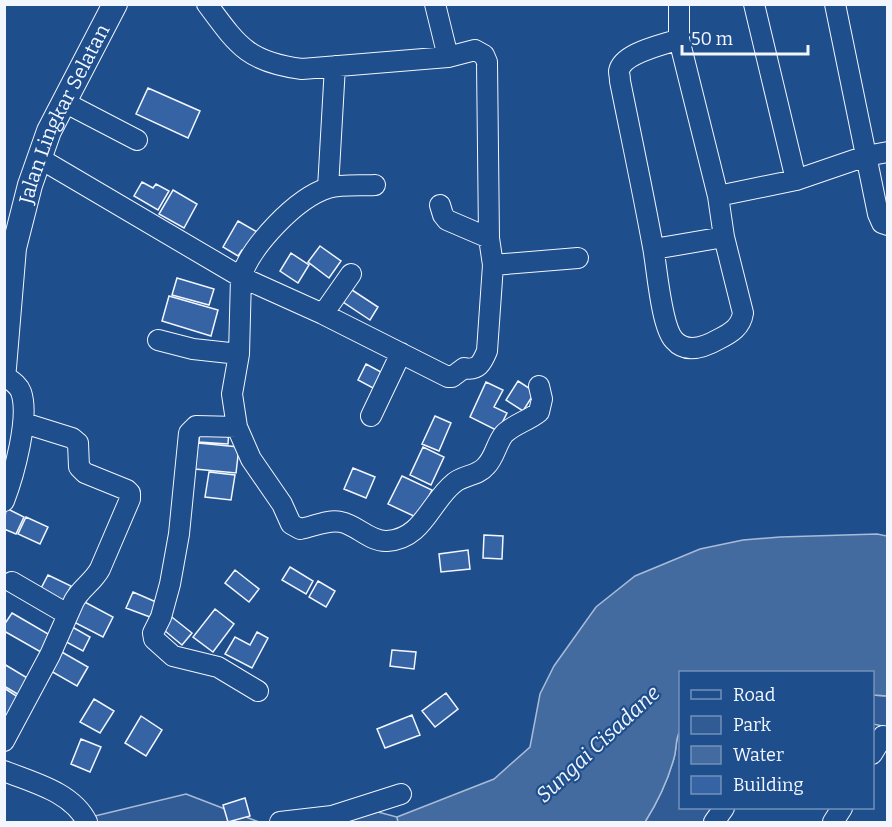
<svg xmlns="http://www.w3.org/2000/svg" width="892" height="827" viewBox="0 0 892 827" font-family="Bitter,serif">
<rect width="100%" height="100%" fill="#1f4e8c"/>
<path fill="#305b95" stroke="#a8bbd7" stroke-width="1.5" d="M872,695L887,696V727L873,724Z
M680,731V808H718L709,822H645C657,803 668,780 674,758C677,748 675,739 680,731Z
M186,794L259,822H70Z
M378,812L397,817L398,822H337Z"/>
<path fill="#446ba0" stroke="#a8bbd7" stroke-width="1.5" d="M877,534L887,536V696L873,695L872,672H680V731C675,739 677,748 674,758C668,780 657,803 645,822H398L397,817L494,779L530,747L540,694L554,666L596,607L635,576L700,549L743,540L780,537Z"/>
<path fill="#3563a3" stroke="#f2f6ff" stroke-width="1.5" d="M148,88L200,111L188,138L136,114Z
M142,182L153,188L156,184L169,191L158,210L134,196Z
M173,190L197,204L184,228L159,214Z
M238,221L259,233L247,254L242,250L238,256L223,247Z
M320,246L341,261L329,278L308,262Z
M291,253L309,265L298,283L280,271Z
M177,278L214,289L209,305L172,295Z
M349,288L378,307L370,320L340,300Z
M169,296L218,310L211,336L162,321Z
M366,364L381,372L373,388L358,380Z
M518,381L535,392L523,411L506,400Z
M486,382L503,390L494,407L507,413L498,431L470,417Z
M435,416L451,423L439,451L422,444Z
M200,427L229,429L228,444L199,442Z
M198,443L239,447L236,473L195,469Z
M423,447L444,457L431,485L410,475Z
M353,468L375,477L366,498L344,489Z
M209,472L235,475L231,500L205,497Z
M402,476L432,490L418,518L388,504Z
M6,508L24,517L16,534L4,529Z
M26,517L48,527L40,544L18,534Z
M484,535L503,536L502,559L483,558Z
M468,550L470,569L441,572L439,554Z
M290,567L313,581L306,594L282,580Z
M235,570L259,589L249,602L225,583Z
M48,575L71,586L61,607L37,596Z
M318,581L335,591L326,607L309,597Z
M133,592L156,602L150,617L126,608Z
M79,599L113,617L103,637L68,619Z
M215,609L234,624L213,652L193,637Z
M12,613L55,638L46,655L4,631V625Z
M168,614L192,633L182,645L159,626Z
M67,624L90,637L83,651L59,638Z
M257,632L268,638L252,668L225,654L235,637L250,645Z
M392,650L416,652L414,669L390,666Z
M60,651L88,667L77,686L49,670Z
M4,664L29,679L19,695L4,686Z
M4,688L18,697L5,718H4Z
M446,693L458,709L435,727L422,711Z
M94,699L114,711L100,733L80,722Z
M412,715L420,735L385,748L377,729Z
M141,716L162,730L146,756L125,743Z
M81,739L101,747L90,772L71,764Z
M245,798L250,816L228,822L223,805Z"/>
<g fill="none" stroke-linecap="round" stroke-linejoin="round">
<g stroke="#f2f6ff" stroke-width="22">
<path id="minor" d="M435,4L448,57
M754,4L796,180
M835,4L878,214L882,223L888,225
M679,5V39L718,196
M679,39C664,45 623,52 619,71C619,74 620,77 620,81C631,136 643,192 653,247C657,268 661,326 674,340C686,354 705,347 719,339C731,333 741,327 743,313L724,237L718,196L796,180L866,156L888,152
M64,102L137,140
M39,158L241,277L323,314L448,377H452L464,368C478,371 482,363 487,351L493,265L489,238L487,62L484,55L475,50L448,57L302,69C248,62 238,46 207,4
M328,188L335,66
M440,205L443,215L447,220L489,238
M654,249L724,237
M493,265L578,258
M323,314L351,274
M158,340L193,349L239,354
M4,375C10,380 18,384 21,392C30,417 14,475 4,501
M371,416L401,353
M237,427L251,459L282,504L291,524L300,529C313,527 327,519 341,522C357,525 370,542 387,541C423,539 430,502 454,483C463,475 478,476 486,466C495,457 496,444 504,434C514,424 528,421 539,412L542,399L539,386
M12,582L67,614
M258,691L218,667L173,656L154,639L153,633L161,617L170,584L179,534L189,433L196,426L237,427L232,394L239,354L241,277C251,246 296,198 328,188C342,184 360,186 375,185
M4,741L50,655L74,601C81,588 93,582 100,569L130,499V493L127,490L85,473L79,467L78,443L72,438L24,423
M872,754L883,736
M4,771C34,783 72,792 87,822
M280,822L332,816L401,794
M714,822L724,808
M833,822L842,808"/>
</g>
<g stroke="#f2f6ff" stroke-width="26">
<g id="major">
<path id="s1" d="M4,368L14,248L30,185L49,131L115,4"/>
</g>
</g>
<use href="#minor" stroke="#1f4e8c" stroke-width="20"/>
<use href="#major" stroke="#1f4e8c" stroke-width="24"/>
</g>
<g text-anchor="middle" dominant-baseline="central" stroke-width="4.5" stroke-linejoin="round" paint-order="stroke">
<g font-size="20" fill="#f2f6ff" stroke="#1f4e8c">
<text stroke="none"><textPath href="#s1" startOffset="264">Jalan Lingkar Selatan</textPath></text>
</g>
<g font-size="21" font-style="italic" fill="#f2f6ff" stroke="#1f4e8c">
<text transform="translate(598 744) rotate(-43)">Sungai Cisadane</text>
</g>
</g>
<rect width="892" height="827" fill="none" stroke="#f2f6ff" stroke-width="12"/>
<rect x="679" y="671" width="195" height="138" fill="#1f4e8c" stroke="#7391ba" stroke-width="1.5"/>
<rect x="691" y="690" width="30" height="9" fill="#1f4e8c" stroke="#7391ba" stroke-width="1.5"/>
<text x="733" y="701" font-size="18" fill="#f2f6ff">Road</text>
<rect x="691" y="716" width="30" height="18" fill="#305b95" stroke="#7391ba" stroke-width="1.5"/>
<text x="733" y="731" font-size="18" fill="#f2f6ff">Park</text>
<rect x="691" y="746" width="30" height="18" fill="#446ba0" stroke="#7391ba" stroke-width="1.5"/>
<text x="733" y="761" font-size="18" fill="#f2f6ff">Water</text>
<rect x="691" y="776" width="30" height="18" fill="#3563a3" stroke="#7391ba" stroke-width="1.5"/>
<text x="733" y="791" font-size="18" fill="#f2f6ff">Building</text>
<path d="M682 45v9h126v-9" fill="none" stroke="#f2f6ff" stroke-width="3"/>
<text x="691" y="45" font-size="18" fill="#f2f6ff" stroke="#1f4e8c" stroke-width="4.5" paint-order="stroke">50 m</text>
</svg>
